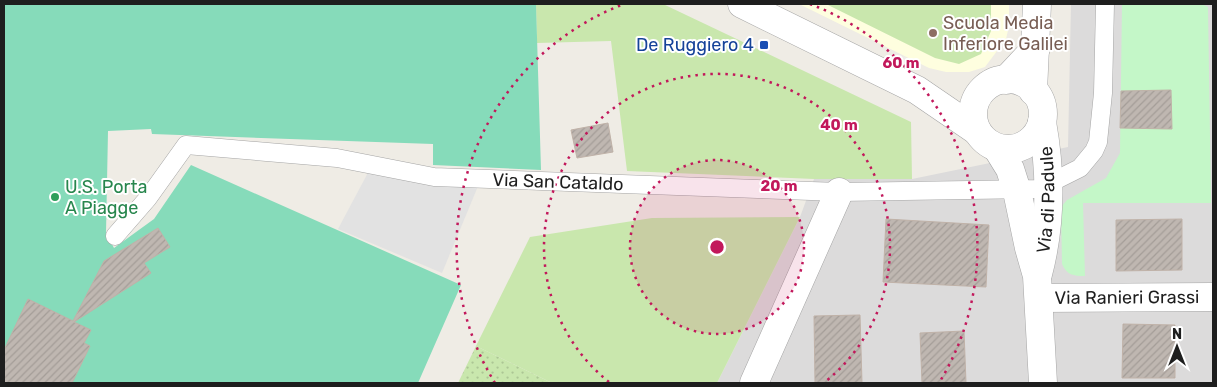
<svg xmlns="http://www.w3.org/2000/svg" width="1217" height="387" viewBox="0 0 1217 387" font-family="Rubik,sans-serif">
<defs>
<pattern id="garden-dots" width="8" height="8" patternUnits="userSpaceOnUse" patternTransform="scale(1.25)"><rect width="8" height="8" fill="#c9e7ad"/><path d="M2 2h.1M6 6h.1" fill="none" stroke="#acc694" stroke-width="1.8" stroke-linecap="round"/></pattern>
<pattern id="building-hatch" width="6" height="6" patternUnits="userSpaceOnUse" patternTransform="scale(1.25)"><rect width="6" height="6" fill="#bfb7b1"/><path d="M-1 1l2-2M0 6l6-6M5 7l2-2" fill="none" stroke="#a49d98"/></pattern>
</defs>
<rect width="100%" height="100%" fill="#efece5"/>
<path fill="#dcdbdb" d="M1071,4H1213V383H717L800,217L814,179H912L1068,147Z"/>
<path fill="#fefedf" d="M799,4H1009V26L1006,39L985,67L969,72H946L929,68Z"/>
<path fill="#c9e7ad" d="M536,4H663L911,122L912,179H814L627,171L611,41L537,43Z
M826,4H991V31L981,54L959,64L935,58Z
M800,217L717,383H552L476,346L530,237L652,218Z"/>
<path fill="#c4f7c8" d="M1122,4H1202L1208,7L1211,203H1083L1085,276C1073,276 1067,275 1062,264L1061,207L1067,200L1106,178L1120,153Z"/>
<path fill="url(#garden-dots)" d="M476,346L552,383H458Z"/>
<path fill="#86dbba" d="M4,4H536L541,170L433,165V144L152,134L151,129L108,131L106,233L114,248L154,219L191,165L461,285L418,383H4Z"/>
<path fill="#e2e2e2" d="M371,167L481,179L442,273L338,229Z"/>
<path fill="url(#building-hatch)" stroke="#c0b2a8" d="M1171,90L1172,129L1120,128L1121,91Z
M608,123L613,152L577,158L571,130Z
M886,219L989,225L986,287L883,282Z
M1182,219V270L1116,271V220Z
M158,228L170,247L144,263L151,273L74,322L91,330L84,343L90,346L72,383H4V350L28,299L73,321L104,261Z
M860,315L862,383H815L814,316Z
M1123,324L1175,325V378H1122Z
M964,331L966,383H922L920,333Z"/>
<g fill="none" stroke-linecap="round" stroke-linejoin="round">
<g stroke="#a5a5a5" stroke-width="19">
<path id="service" d="M115,236L148,198L186,145L337,158L434,177L839,192L1038,189L1080,168L1094,151L1098,142L1103,93L1105,4"/>
</g>
<g stroke="#a5a5a5" stroke-width="29">
<g id="minor">
<path d="M1006,80L1036,48"/>
<path d="M1033,91L1037,4"/>
<path id="s1" d="M1039,298L1213,297"/>
<path d="M754,383L839,192"/>
</g>
</g>
<g stroke="#a5a5a5" stroke-width="29">
<g id="tertiary">
<path d="M742,4L917,90L977,131"/>
<circle cx="1008" cy="114" r="35"/>
<path d="M997,148L1010,169L1017,191L1029,248L1037,276L1043,383"/>
<path id="s2" d="M1038,274C1051,225 1051,172 1042,122"/>
</g>
</g>
<use href="#service" stroke="#fff" stroke-width="18"/>
<use href="#minor" stroke="#fff" stroke-width="28"/>
<use href="#tertiary" stroke="#fff" stroke-width="28"/>
</g>
<circle cx="717" cy="247" r="87" fill="#c2185b" fill-opacity=".12"/>
<g fill="none" stroke="#c2185b" stroke-width="2.5" stroke-dasharray="2.5 5">
<circle cx="717" cy="247" r="87"/>
<path d="M609 382A173 173 0 1 1 825 382"/>
<path d="M495 383A260 260 0 0 1 624 4M810 4A260 260 0 0 1 939 383"/>
</g>
<circle fill="#8d6e63" stroke="#fff" stroke-width="2" cx="933" cy="33" r="5"/>
<rect fill="#1a4fb4" stroke="#fff" stroke-width="2" x="759" y="40" width="10" height="10" rx="2.5"/>
<circle fill="#2e9e5b" stroke="#fff" stroke-width="2" cx="55" cy="197" r="5"/>
<g text-anchor="middle" dominant-baseline="central" stroke-width="4" stroke-linejoin="round" paint-order="stroke">
<g font-size="18" fill="#785e54" stroke="#fff" text-anchor="start">
<text x="943" y="23">Scuola Media<tspan x="943" dy="21">Inferiore Galilei</tspan></text>
</g>
<g font-size="18" fill="#164399" stroke="#fff" text-anchor="end">
<text x="754" y="45">De Ruggiero 4</text>
</g>
<g font-size="18" fill="#1e1e1e" stroke="#fff">
<text transform="translate(558 182) rotate(2)">Via San Cataldo</text>
<text stroke="none"><textPath href="#s2" startOffset="75">Via di Padule</textPath></text>
<text stroke="none"><textPath href="#s1" startOffset="88">Via Ranieri Grassi</textPath></text>
</g>
<g font-size="18" fill="#27864d" stroke="#fff" text-anchor="start">
<text x="65" y="187">U.S. Porta<tspan x="65" dy="21">A Piagge</tspan></text>
</g>
</g>
<circle cx="717" cy="247" r="8" fill="#c2185b" stroke="#fff" stroke-width="2.5"/>
<g font-size="15" text-anchor="middle" font-weight="bold" fill="#c2185b" stroke="#fff" stroke-width="4" stroke-linejoin="round" paint-order="stroke">
<text x="901" y="68">60 m</text>
<text x="839" y="130">40 m</text>
<text x="779" y="191">20 m</text>
</g>
<rect width="1217" height="387" fill="none" stroke="#1e1e1e" stroke-width="10"/>
<g transform="translate(1177 347)" stroke="#ffffff" stroke-width="4" paint-order="stroke">
<path d="M0-4L9 19L0 12L-9 19Z" fill="#1e1e1e"/>
<text y="-8" font-size="14" font-weight="bold" text-anchor="middle" fill="#1e1e1e">N</text>
</g>
</svg>
